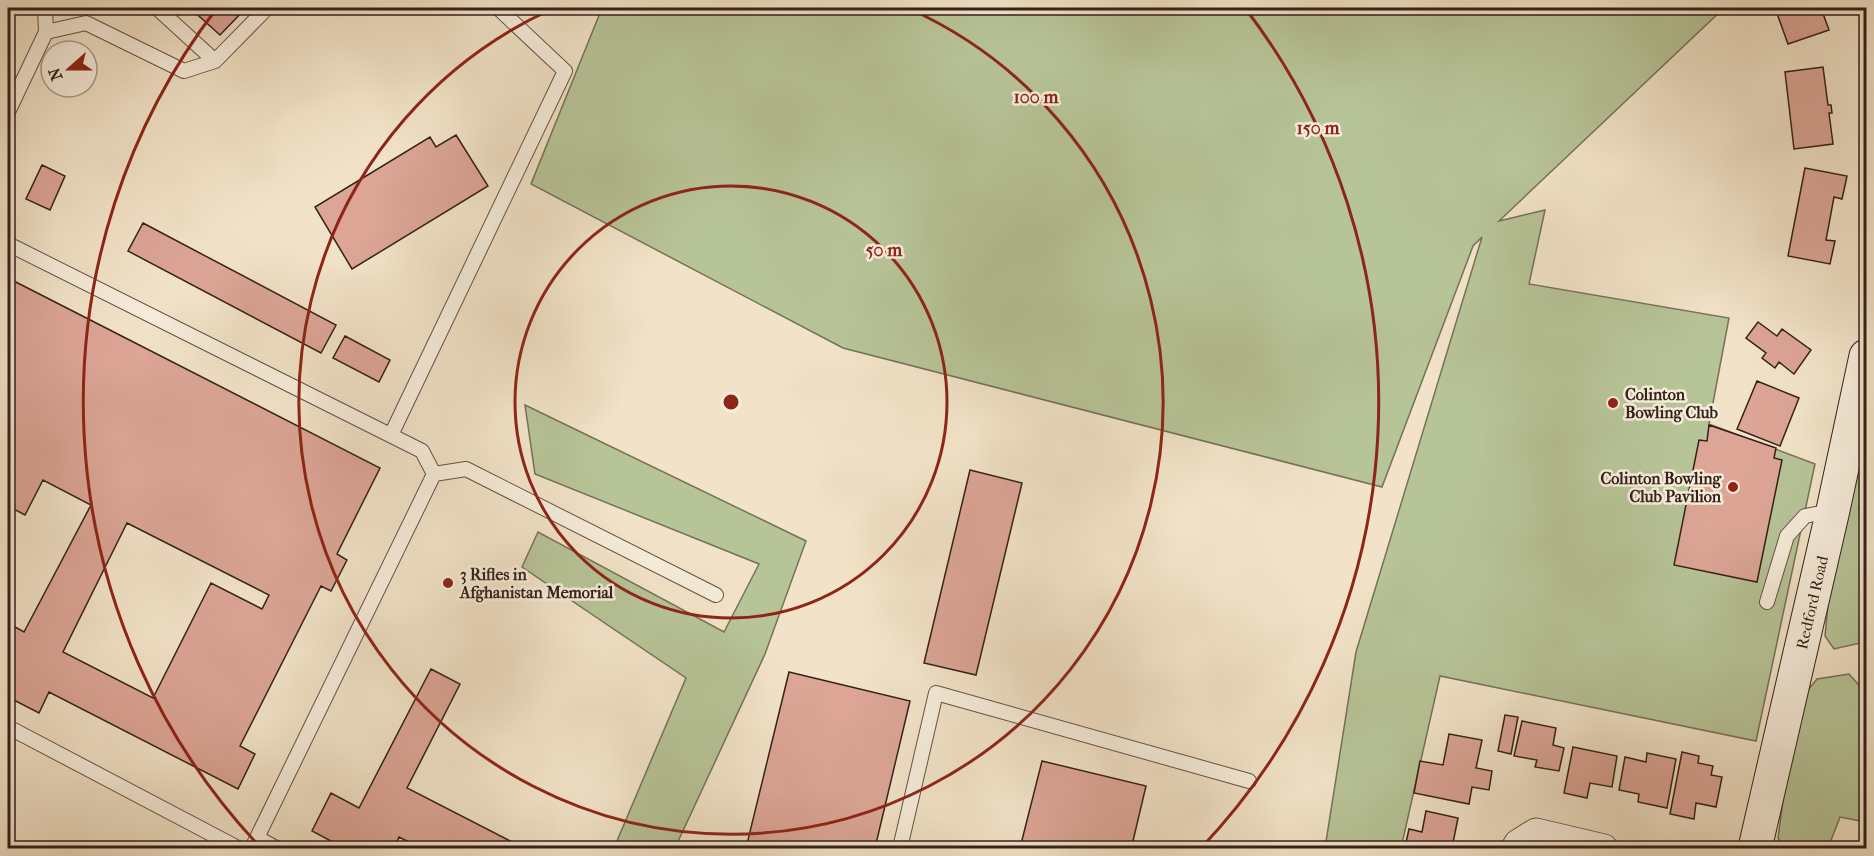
<svg xmlns="http://www.w3.org/2000/svg" width="1874" height="856" viewBox="0 0 1874 856" font-family="'IM FELL French Canon',serif">
<rect width="100%" height="100%" fill="#f2e3c8"/>
<filter id="stains"><feTurbulence type="fractalNoise" baseFrequency=".00333" numOctaves="4"/><feColorMatrix values="0 0 0 0 .2 0 0 0 0 .09 0 0 0 0 .02 0 0 0 .5 -.17"/></filter>
<radialGradient id="worn" r=".72"><stop offset=".6" stop-color="#630" stop-opacity="0"/><stop offset="1" stop-color="#630" stop-opacity=".3"/></radialGradient>
<path fill="#b7c498" stroke="#757258" stroke-width="1.5" d="M602,8H1724L1499,221L1545,210L1529,284L1729,318L1709,424L1815,464L1756,741L1440,676L1401,848H1325L1356,652L1482,237L1473,246L1382,487L843,348L531,184Z
M525,405L806,541L765,654L675,848H614L686,678L522,567L538,532L724,632L759,564L535,474Z
M1854,474H1866V637L1865,642L1834,649L1825,636L1831,573Z
M1849,674L1866,693V822L1840,817L1828,848H1784L1778,838L1796,705L1817,679Z"/>
<path fill="#dca596" stroke="#332119" stroke-width="1.5" fill-rule="evenodd" d="M190,8H246L220,35Z
M1775,8H1811L1813,11L1821,8L1829,30L1788,44Z
M1823,67L1828,105H1831L1832,113H1829L1833,144L1794,149L1785,72Z
M456,135L488,186L352,269L315,207L430,137L436,147Z
M42,165L65,176L50,210L26,199Z
M1805,168L1847,176L1842,199L1834,197L1826,240L1835,241L1830,264L1788,256Z
M143,223L336,325L321,353L128,251Z
M8,278L380,468L337,554L347,560L331,591L321,586L240,746L255,754L238,789L49,692L39,713L8,697V623L24,632L91,505L43,480L25,515L8,506ZM127,523L269,595L262,609L211,583L153,698L63,652Z
M1758,322L1777,336L1782,329L1811,350L1794,374L1779,362L1775,368L1762,358L1766,353L1746,338Z
M345,336L390,360L379,382L333,358Z
M1757,381L1799,398L1780,446L1737,429Z
M1709,425L1776,448L1774,458L1782,460L1757,582L1674,565L1699,440L1707,441Z
M970,470L1022,483L976,675L924,663Z
M1864,483H1866V510L1859,509Z
M431,669L460,684L407,788L524,848H421L399,837L394,848H344L312,831L331,793L359,808Z
M789,672L910,701L875,848H746Z
M1505,715L1518,717L1511,754L1498,751Z
M1522,721L1556,728L1553,745L1564,748L1559,771L1535,767L1537,760L1514,756Z
M1449,734L1482,740L1476,768L1492,771L1489,790L1472,787L1469,804L1414,793L1420,761L1443,765Z
M1573,747L1617,756L1612,787L1590,783L1587,798L1564,793Z
M1682,752L1699,756L1698,763L1713,766L1711,775L1722,777L1716,807L1696,803L1694,819L1670,814Z
M1647,753L1676,759L1667,808L1638,802L1639,794L1619,790L1625,757L1646,762Z
M1042,761L1146,786L1133,841L1164,848H1020Z
M1426,811L1458,818L1452,848L1405,847L1409,829L1422,832Z"/>
<g fill="none" stroke-linecap="round" stroke-linejoin="round">
<g stroke="#635245" stroke-width="16">
<path id="lane" d="M45,8L46,32L86,23L184,71L215,61L267,8
M157,8L215,61
M8,112L46,32
M8,244L422,451L434,474L252,848
M391,435L565,71L498,8
M434,474L466,469L716,595
M1767,602L1787,536L1805,516L1831,511
M8,727L238,848
M258,838L276,848
M900,848L936,693L1249,781"/>
</g>
<g stroke="#635245" stroke-width="29">
<path id="street" d="M1515,848L1518,843L1536,832L1604,848"/>
</g>
<g stroke="#332119" stroke-width="35">
<g id="secondary">
<path id="s1" d="M1755,848L1833,510L1866,356"/>
</g>
</g>
<path stroke="#332119" stroke-width="4" stroke-dasharray="1.5 3" stroke-linecap="butt" d="M1844,843L1866,845
M1702,848H1703"/>
<use href="#lane" stroke="#f7eddb" stroke-width="14"/>
<use href="#street" stroke="#f7eddb" stroke-width="27"/>
<use href="#secondary" stroke="#f7eddb" stroke-width="33"/>
</g>
<g fill="none" stroke="#8f2418" stroke-width="3">
<circle cx="731" cy="402" r="216"/>
<path d="M910 9A432 432 0 1 1 552 9"/>
<path d="M261 848A648 648 0 0 1 217 8M1245 8A648 648 0 0 1 1201 848"/>
</g>
<g fill="#8f2418" stroke="#f7eddb" stroke-width="2">
<circle cx="1613" cy="403" r="6"/>
<circle cx="1733" cy="487" r="6"/>
<circle cx="448" cy="583" r="6"/>
</g>
<g text-anchor="middle" dominant-baseline="central" stroke-width="5" stroke-linejoin="round" paint-order="stroke">
<g font-size="16" font-weight="bold" fill="#332119" stroke="#f7eddb" text-anchor="start">
<text x="1625" y="394">Colinton<tspan x="1625" dy="18">Bowling Club</tspan></text>
<text x="1721" y="478" text-anchor="end">Colinton Bowling<tspan x="1721" dy="18">Club Pavilion</tspan></text>
<text x="460" y="574">3 Rifles in<tspan x="460" dy="18">Afghanistan Memorial</tspan></text>
</g>
<g font-size="16" fill="#332119" stroke="#f7eddb">
<text stroke="none"><textPath href="#s1" startOffset="252">Redford Road</textPath></text>
</g>
</g>
<circle cx="731" cy="402" r="9" fill="#8f2418" stroke="#f7eddb" stroke-width="3"/>
<g font-size="18" text-anchor="middle" font-weight="bold" fill="#8f2418" stroke="#f7eddb" stroke-width="5" stroke-linejoin="round" paint-order="stroke">
<text x="1036" y="103">100 m</text>
<text x="1318" y="134">150 m</text>
<text x="884" y="256">50 m</text>
</g>
<rect width="1874" height="856" fill="none" stroke="#f2e3c8" stroke-width="30"/>
<rect x="9" y="9" width="1856" height="838" fill="none" stroke="#332119" stroke-width="3"/>
<rect x="15" y="15" width="1844" height="826" fill="none" stroke="#332119" stroke-width="1.5"/>
<g transform="translate(69 69) rotate(249)"><circle r="28" fill="#f7eddb" stroke="#a99b8d" stroke-width="1.5"/>
<path d="M0-4.5L10 22L0 15L-10 22Z" fill="#8f2418"/>
<text y="-9" font-size="16" font-weight="bold" text-anchor="middle" fill="#332119">N</text>
</g>
<rect width="100%" height="100%" filter="url(#stains)"/>
<rect width="100%" height="100%" fill="url(#worn)"/>
</svg>
